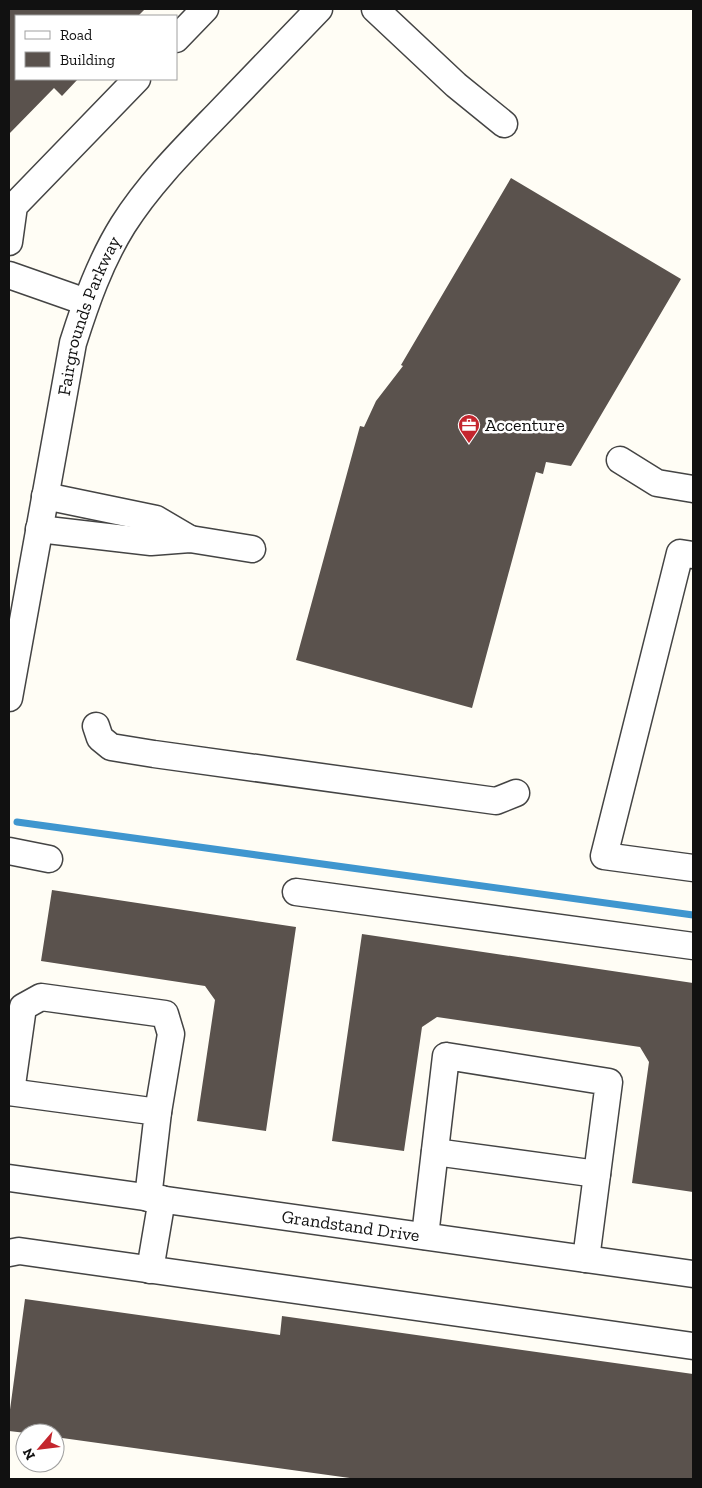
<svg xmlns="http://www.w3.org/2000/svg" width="702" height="1488" viewBox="0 0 702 1488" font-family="'Zilla Slab',serif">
<rect width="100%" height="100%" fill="#fffdf5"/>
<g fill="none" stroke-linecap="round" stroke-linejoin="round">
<path stroke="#3f96cf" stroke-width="7" d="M17,822L693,915"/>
</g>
<path fill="#5a524d" d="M9,9H145L138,16H16V79H78L62,96L54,88L9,134Z
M511,178L681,279L571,466L546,462L543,474L536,472L472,708L296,660L360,426L364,427L376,401L403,366L401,365Z
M52,890L296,927L266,1131L197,1121L215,1000L205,986L41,961Z
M362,934L693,983V1192L632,1183L649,1062L640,1047L437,1017L422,1027L404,1151L332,1141Z
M25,1299L280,1335L282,1316L693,1374V1479H357L55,1437V1433H26L9,1431V1417Z"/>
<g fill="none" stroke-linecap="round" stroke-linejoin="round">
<g stroke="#444" stroke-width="29">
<g id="minor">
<path d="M375,9L456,85L504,124"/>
<path d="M176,39L205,9"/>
<path d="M9,242L14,206L137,79"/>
<path d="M9,275L86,302"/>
<path d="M620,460L657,483L693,489"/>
<path d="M45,496L156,519L190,539"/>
<path d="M39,529L151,542L190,539L252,549"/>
<path d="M693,555L680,553L604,856L693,868"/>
<path id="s1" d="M9,698L73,343C86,302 100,262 123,225C149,184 183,150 217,115C251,80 285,44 319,9"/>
<path d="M96,726L100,738L111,747L154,754L496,801L516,793"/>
<path d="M9,851L49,859"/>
<path d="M296,892L693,946"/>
<path d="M9,1092L158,1112L148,1198"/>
<path d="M11,1092L23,1007L41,997L165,1014L171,1034L158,1112"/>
<path d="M435,1152L597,1174"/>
<path id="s2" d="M9,1178L693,1274"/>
<path d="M425,1236L446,1056L609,1082L586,1259"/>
<path d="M9,1253L19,1251L693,1346"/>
<path d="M150,1270L162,1199"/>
</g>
</g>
<use href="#minor" stroke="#fff" stroke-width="26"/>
</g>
<defs>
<g id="office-pin" transform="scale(1.125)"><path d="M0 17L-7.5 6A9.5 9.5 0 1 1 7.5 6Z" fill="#c4262e" stroke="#fff"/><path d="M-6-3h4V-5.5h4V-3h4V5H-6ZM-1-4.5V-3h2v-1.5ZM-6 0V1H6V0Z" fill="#fff"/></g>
</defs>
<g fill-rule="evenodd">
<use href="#office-pin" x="469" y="425"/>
</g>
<g text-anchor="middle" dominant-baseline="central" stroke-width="5" stroke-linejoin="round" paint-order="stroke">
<g font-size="18" fill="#111" stroke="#fff">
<text stroke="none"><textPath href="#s1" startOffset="391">Fairgrounds Parkway</textPath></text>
<text stroke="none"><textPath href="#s2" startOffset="345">Grandstand Drive</textPath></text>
</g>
<g font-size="18" fill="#111" stroke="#fff" text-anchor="start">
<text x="485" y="425">Accenture</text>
</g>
</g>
<rect width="702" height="1488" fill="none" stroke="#111111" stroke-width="20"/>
<rect x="15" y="15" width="162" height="65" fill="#ffffff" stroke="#a0a0a0"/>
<rect x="25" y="31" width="25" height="8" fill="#ffffff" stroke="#a0a0a0"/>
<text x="60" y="40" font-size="15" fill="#111111">Road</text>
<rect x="25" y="52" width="25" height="15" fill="#5a524d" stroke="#a0a0a0"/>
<text x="60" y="65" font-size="15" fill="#111111">Building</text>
<g transform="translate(40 1448) rotate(242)"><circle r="24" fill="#ffffff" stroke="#a0a0a0"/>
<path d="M0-4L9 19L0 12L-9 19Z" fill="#c4262e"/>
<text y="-8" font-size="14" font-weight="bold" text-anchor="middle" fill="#111111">N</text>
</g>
</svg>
